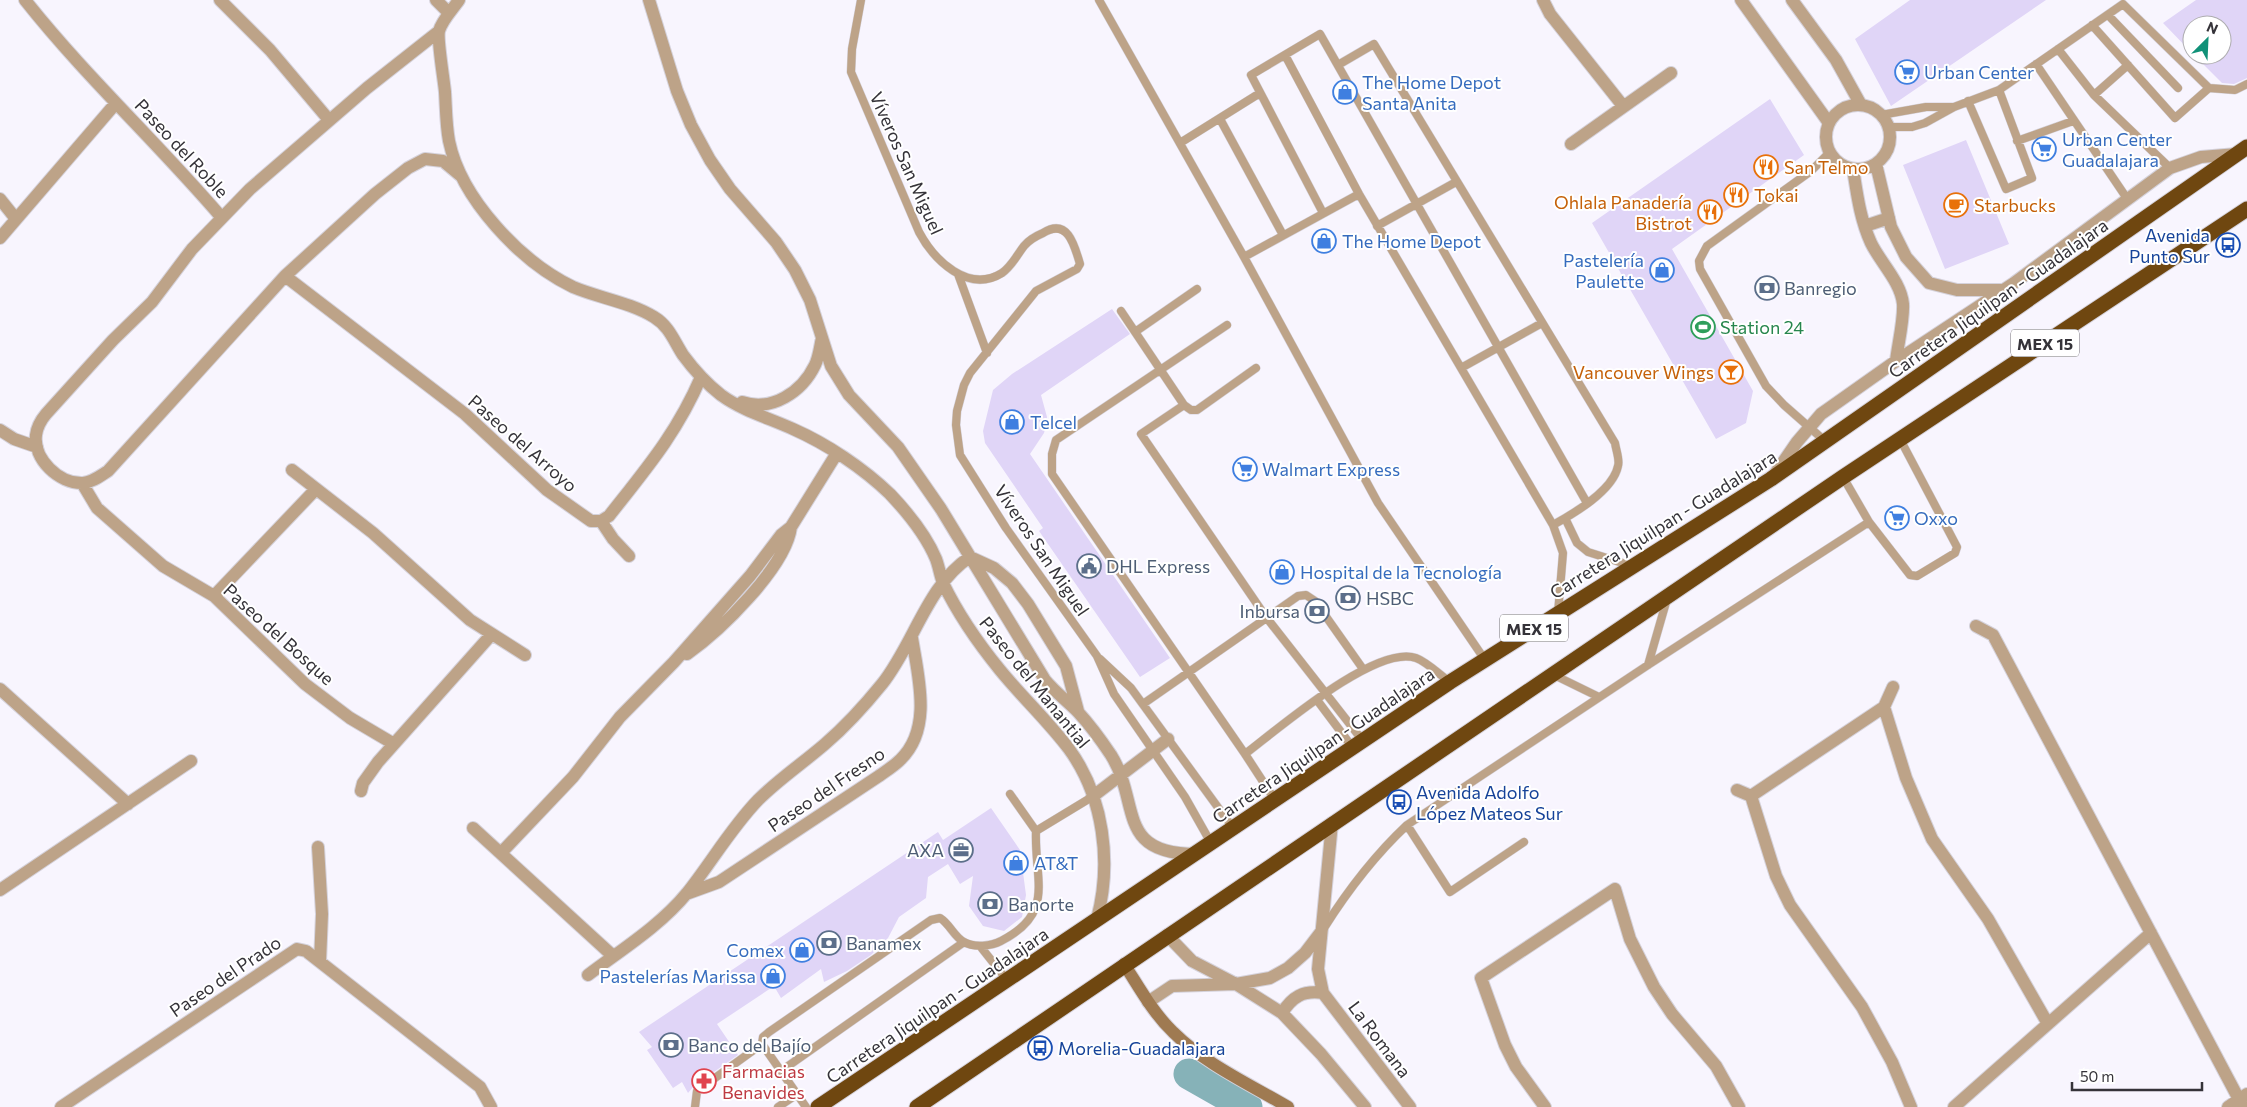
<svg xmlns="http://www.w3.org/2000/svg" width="2247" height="1107" viewBox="0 0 2247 1107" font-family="Commissioner,sans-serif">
<rect width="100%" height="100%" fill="#f8f5fe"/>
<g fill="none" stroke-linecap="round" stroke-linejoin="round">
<path stroke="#86b2b8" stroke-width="31" d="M1189,1074L1247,1107"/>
</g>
<path fill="#e0d5f7" d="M1910,0H2046L1891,106L1855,39Z
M2196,0H2247V78L2245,79L2234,84L2222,83L2194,55H2222V25H2192V53L2163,23Z
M1770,99L1804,155L1672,249L1753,391L1746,423L1716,439L1592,223Z
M1966,140L2009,244L1945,269L1903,165Z
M1112,309L1130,334L1041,395L1047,417L1046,425L1044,433L1030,454L1170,658L1140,677L1039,531L1043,528L985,443L983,431L993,390L1012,374Z
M991,808L1020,850L1026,895L1022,917L1004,931L983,926L969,906L973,876L960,884L948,864L928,877L926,898L899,917L888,938L871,955L847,971L824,982L821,969L781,998L774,986L717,1024L738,1055L694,1086L688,1093L682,1082L673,1088L647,1050L652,1047L639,1032L938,832L943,840Z"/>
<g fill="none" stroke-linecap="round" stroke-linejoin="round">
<g stroke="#d5d2db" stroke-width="9">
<path id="lane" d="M861,0L852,49L851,72L919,232C934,260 968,294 1002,273C1012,266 1017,255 1024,246C1029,240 1036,236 1043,233C1067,218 1074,243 1080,264L1077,269L1036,291L970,373L964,385L957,411L956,425L960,455L1006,528L1097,656L1114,694L1185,797L1211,843
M1099,0L1244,257L1378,503L1485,660
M2108,15L2178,88
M2092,25L2175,118L2209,88
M2058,49L2094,95L2170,168
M1285,55L1359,194L1553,525L1563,553L1558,613
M2036,64L2128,200
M1338,65L1374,44L1615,443C1616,450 1620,460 1618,466C1613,491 1573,514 1553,525
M1999,90L2123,4L2209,88L2235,90L2247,84
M2094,95L2128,65
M1881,115L1926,107H1952
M1220,119L1283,235
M1888,127H1912L1925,123L1954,107L1999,90L2032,178L2006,189L1968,101
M2017,141L2073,121
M1180,143L1260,93
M1323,213L1251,75L1320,34L1587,503
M1377,226L1456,182
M1244,257L1359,194
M958,274L987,353
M1121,311L1184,405L1141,434L1266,617L1363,741
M1227,325L1056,440L1052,454V474L1245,754L1275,800
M1135,332L1197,289
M1461,368L1542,323
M1184,405L1191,410H1197L1256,368
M1825,441L1784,405L1766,386L1700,269L1699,261L1707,246L1811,171L1830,152
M1565,518L1577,543L1588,552L1632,566
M1869,522L1910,575L1917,576L1955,553L1957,547L1900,439
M1100,659L1131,688L1233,828
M1648,665L1667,599
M1554,675L1599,697
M1317,700L1353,748
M1143,704L1298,596L1306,595L1315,601L1363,669
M1245,754C1278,729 1376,644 1416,658C1427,662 1440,675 1450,682
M1010,794L1036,831
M1407,825L1450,892L1524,842
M1324,928C1348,890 1374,856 1407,825L1648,665L1869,522L1843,477
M980,946L1007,980
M762,1044L806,1107
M781,1071L964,942
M695,1107L697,1091L762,1044L763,1037L769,1032L931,920L940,918C950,924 954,937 964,942C974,948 992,946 1001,941C1056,913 1034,880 1036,831L1092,797
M778,1107L796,1095"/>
</g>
<g stroke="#d5d2db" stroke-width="14">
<path id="street" d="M25,0C86,77 158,143 222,218
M220,0L270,50L329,120
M436,0L449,13
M459,0C453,9 442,20 439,31C437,40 444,80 445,92C446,108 446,125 449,141C461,199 521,262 573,287C599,298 629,302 654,317C669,326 674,341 683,355C694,370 707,384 721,395C743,411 769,418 793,429C827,444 863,468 890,494C908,513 926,535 936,559C939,567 940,575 943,583C958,614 978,643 1000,670C1022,697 1048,721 1069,749C1104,797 1112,863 1097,919
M649,0L677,91L691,125L710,160L730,189L776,242L795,270L810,300L831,366L849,395L898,447L941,509L1045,680C1055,692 1067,701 1078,712C1090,725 1101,740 1111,755C1141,803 1115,854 1196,854
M1543,0L1550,14L1623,106
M1741,0L1829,123
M1792,0L1836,60L1861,105
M438,32L367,88L250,189L192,249L152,302L113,340L46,414C41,420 37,427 36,435C33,459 59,484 83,483C93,482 100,476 108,471L285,276L375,194L408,168L425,159L443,161L461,176
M1826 137a32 32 0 1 1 64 0a32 32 0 1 1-64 0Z
M1571,144L1671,73
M1876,164L1891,227L1906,257L1929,283L1957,290H2001
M1853,169C1857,194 1860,219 1871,243C1880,262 1901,282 1903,304C1904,320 1898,344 1896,361
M0,199L16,219
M1865,226L1889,218
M0,238L116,103
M285,276L465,414L547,490L591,521H601L609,516C646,469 677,433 701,377
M742,402C772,412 802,392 815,365C819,357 820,346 822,338
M0,430L14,439L37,447
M292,470L373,533L470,620L525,655
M1773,477L1797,442L1821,414L1896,361L2014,283L2170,168L2201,157L2237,154
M82,483L97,508L163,566L214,596L305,684L350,718L394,744
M601,521L613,539L629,556
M214,596L316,489
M1976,626L1993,635L2243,1107
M687,654C720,631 786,567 791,527
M0,689L128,804
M1884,707L1893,687
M1737,790L1751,796
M361,791L363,783L378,762L491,635
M1092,797L1168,739
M1332,823L1318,969L1323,993L1410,1107
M473,828L613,956
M318,847L322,914L320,962
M501,853L573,777L620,717L674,662L750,576L781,535L791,527L837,453
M0,890L191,761
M686,894L719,882L879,776C886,771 894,766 900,760C933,729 918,676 912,638
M1167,935L1192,961L1236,984L1270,978L1288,968L1305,953L1321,932
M588,975C621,950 660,926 687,893C711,863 731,828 758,800C779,779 803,763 825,744C846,726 865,705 882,684C914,644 927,585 970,557L994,568L1012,583L1028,604L1066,666L1078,711
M1148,1002L1172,986L1236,984L1282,1013L1321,1054L1365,1107
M1282,1013C1292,997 1303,990 1323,993
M61,1107L297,949L306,951L480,1087L491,1107
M1545,1107L1516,1067L1505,1045L1481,978L1615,889L1630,939L1654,987L1672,1014L1716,1066L1739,1107
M1911,1107L1892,1062L1862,1007L1790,905L1776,876L1751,796L1884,707L1906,778L1932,839L1988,919L2048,1024
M1954,1107L2151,933
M2228,1107L2247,1094"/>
</g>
<g stroke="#d5d2db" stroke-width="14">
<path id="secondary" d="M1124,964C1139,987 1153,1013 1173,1032C1205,1064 1249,1084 1288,1107"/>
</g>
<g stroke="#d5d2db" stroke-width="17">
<path id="highway" d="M818,1107L1450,682L1771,479L2247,147
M917,1107L1843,477L2247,209"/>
</g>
<use href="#lane" stroke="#bda388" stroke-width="8"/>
<use href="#street" stroke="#bda388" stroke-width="12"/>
<use href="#secondary" stroke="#9f7a51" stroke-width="12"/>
<use href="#highway" stroke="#6f4710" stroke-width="15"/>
</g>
<defs>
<g id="supermarket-ring" transform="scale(1.25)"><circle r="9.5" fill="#fff" stroke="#3f7fe0" stroke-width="1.5"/><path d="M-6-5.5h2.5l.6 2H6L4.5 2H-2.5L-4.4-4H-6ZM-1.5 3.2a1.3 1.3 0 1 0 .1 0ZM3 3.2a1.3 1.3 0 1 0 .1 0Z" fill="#3f7fe0"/></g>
<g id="shop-ring" transform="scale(1.25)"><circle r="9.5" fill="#fff" stroke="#3f7fe0" stroke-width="1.5"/><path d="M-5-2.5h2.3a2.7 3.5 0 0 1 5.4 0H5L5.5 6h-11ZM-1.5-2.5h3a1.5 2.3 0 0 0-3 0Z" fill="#3f7fe0"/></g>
<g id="restaurant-ring" transform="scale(1.25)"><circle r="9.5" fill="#fff" stroke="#e8710a" stroke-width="1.5"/><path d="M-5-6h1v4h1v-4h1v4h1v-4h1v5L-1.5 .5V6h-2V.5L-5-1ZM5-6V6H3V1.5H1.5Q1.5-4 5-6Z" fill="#e8710a"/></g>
<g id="cafe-ring" transform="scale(1.25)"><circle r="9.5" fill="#fff" stroke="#e8710a" stroke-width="1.5"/><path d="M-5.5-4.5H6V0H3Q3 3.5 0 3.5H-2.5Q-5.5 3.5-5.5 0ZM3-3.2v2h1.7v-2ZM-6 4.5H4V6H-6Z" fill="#e8710a"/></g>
<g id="bus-ring" transform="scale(1.25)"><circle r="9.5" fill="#fff" stroke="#1a4fb4" stroke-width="1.5"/><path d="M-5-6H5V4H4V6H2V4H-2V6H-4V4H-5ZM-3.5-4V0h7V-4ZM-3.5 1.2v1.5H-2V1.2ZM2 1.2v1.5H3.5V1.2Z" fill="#1a4fb4"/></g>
<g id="bank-ring" transform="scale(1.25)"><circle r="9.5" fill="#fff" stroke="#5c6f8a" stroke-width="1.5"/><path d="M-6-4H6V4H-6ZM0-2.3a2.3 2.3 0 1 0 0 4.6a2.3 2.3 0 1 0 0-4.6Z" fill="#5c6f8a"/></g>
<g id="stadium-ring" transform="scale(1.25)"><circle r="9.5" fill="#fff" stroke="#2e9e5b" stroke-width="1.5"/><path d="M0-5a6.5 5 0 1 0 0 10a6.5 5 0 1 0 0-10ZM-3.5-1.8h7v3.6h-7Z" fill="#2e9e5b"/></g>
<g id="bar-ring" transform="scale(1.25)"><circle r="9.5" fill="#fff" stroke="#e8710a" stroke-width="1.5"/><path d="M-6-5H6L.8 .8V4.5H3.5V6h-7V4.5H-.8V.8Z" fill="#e8710a"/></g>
<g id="civic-ring" transform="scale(1.25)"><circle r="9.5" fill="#fff" stroke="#5c6f8a" stroke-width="1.5"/><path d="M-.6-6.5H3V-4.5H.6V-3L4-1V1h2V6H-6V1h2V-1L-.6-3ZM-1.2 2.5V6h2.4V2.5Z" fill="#5c6f8a"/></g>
<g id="office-ring" transform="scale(1.25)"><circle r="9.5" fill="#fff" stroke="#5c6f8a" stroke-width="1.5"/><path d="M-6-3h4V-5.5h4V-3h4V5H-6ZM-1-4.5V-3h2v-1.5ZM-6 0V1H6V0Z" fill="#5c6f8a"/></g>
<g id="pharmacy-ring" transform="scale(1.25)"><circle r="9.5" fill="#fff" stroke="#e0444e" stroke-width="1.5"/><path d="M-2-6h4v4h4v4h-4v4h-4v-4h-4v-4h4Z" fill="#e0444e"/></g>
</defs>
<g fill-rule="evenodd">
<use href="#supermarket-ring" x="1907" y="72"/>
<use href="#shop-ring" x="1345" y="92"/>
<use href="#supermarket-ring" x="2044" y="149"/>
<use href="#restaurant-ring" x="1766" y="167"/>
<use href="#restaurant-ring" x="1736" y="195"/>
<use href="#cafe-ring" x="1956" y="205"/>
<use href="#restaurant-ring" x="1710" y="212"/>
<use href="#shop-ring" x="1324" y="241"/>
<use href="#bus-ring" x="2228" y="245"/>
<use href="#shop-ring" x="1662" y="270"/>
<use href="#bank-ring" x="1767" y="288"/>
<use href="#stadium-ring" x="1703" y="327"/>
<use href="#bar-ring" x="1731" y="372"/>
<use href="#shop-ring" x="1012" y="422"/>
<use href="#supermarket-ring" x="1245" y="469"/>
<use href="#supermarket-ring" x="1897" y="518"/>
<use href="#civic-ring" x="1089" y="566"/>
<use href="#shop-ring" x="1282" y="572"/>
<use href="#bank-ring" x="1348" y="598"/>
<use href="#bank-ring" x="1317" y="611"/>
<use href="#bus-ring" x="1399" y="802"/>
<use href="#office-ring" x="961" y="850"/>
<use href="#shop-ring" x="1016" y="863"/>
<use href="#bank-ring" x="990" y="904"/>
<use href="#bank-ring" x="829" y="943"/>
<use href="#shop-ring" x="802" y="950"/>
<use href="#shop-ring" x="773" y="976"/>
<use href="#bank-ring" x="671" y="1045"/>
<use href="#bus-ring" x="1040" y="1048"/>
<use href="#pharmacy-ring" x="704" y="1081"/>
</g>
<g text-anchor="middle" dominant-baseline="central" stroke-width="4" stroke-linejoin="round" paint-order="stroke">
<g fill="#fff" stroke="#727074" stroke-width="1">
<rect x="2011" y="329.5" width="68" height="27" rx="4"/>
<rect x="1500" y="614.5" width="68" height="27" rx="4"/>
</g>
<g font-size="16" font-weight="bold" fill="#353339">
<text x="2045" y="343">MEX 15</text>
<text x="1534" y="628">MEX 15</text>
</g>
<g font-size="18" fill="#366cbe" stroke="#fff" text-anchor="start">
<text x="1924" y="72">Urban Center</text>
<text x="1362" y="82">The Home Depot<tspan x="1362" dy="21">Santa Anita</tspan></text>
<text x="2062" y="139">Urban Center<tspan x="2062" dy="21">Guadalajara</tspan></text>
<text x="1342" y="241">The Home Depot</text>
<text x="1644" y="260" text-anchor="end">Pastelería<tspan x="1644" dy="21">Paulette</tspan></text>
<text x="1030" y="422">Telcel</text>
<text x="1262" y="469">Walmart Express</text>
<text x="1914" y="518">Oxxo</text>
<text x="1300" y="572">Hospital de la Tecnología</text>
<text x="1034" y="863">AT&amp;T</text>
<text x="784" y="950" text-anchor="end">Comex</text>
<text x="756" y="976" text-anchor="end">Pastelerías Marissa</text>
</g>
<g font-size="18" fill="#353339" stroke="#fff">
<text transform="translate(182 148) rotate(47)">Paseo del Roble</text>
<text transform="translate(907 163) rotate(66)">Víveros San Miguel</text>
<text transform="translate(1998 298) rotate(-35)">Carretera Jiquilpan - Guadalajara</text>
<text transform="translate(523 443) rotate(41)">Paseo del Arroyo</text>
<text transform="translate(1663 524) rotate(-32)">Carretera Jiquilpan - Guadalajara</text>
<text transform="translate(1042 550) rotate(56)">Víveros San Miguel</text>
<text transform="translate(279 634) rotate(42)">Paseo del Bosque</text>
<text transform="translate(1035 682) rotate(51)">Paseo del Manantial</text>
<text transform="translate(1323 745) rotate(-34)">Carretera Jiquilpan - Guadalajara</text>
<text transform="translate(826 789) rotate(-34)">Paseo del Fresno</text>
<text transform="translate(225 976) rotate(-34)">Paseo del Prado</text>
<text transform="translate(937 1005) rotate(-34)">Carretera Jiquilpan - Guadalajara</text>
<text transform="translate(1380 1039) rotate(53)">La Romana</text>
</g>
<g font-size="18" fill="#c56008" stroke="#fff" text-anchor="start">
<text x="1784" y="167">San Telmo</text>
<text x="1754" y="195">Tokai</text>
<text x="1692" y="202" text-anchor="end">Ohlala Panadería<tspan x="1692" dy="21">Bistrot</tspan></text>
<text x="1974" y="205">Starbucks</text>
<text x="1714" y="372" text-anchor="end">Vancouver Wings</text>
</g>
<g font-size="18" fill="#164399" stroke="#fff" text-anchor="start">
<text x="2210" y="235" text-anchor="end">Avenida<tspan x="2210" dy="21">Punto Sur</tspan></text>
<text x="1416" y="792">Avenida Adolfo<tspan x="1416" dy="21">López Mateos Sur</tspan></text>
<text x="1058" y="1048">Morelia-Guadalajara</text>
</g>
<g font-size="18" fill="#4e5e75" stroke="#fff" text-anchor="start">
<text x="1784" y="288">Banregio</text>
<text x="1106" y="566">DHL Express</text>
<text x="1366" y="598">HSBC</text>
<text x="1300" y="611" text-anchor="end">Inbursa</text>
<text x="944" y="850" text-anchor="end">AXA</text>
<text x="1008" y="904">Banorte</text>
<text x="846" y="943">Banamex</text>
<text x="688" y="1045">Banco del Bajío</text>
</g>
<g font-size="18" fill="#27864d" stroke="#fff" text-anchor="start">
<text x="1720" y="327">Station 24</text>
</g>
<g font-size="18" fill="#be3a42" stroke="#fff" text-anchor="start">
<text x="722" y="1071">Farmacias<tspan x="722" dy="21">Benavides</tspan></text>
</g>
</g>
<g transform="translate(2207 40) rotate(24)"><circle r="24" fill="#ffffff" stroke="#aeadb0"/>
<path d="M0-4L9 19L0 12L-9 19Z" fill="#109178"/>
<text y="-8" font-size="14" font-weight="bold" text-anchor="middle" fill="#353339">N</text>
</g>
<path d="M2072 1082v8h130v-8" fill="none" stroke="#353339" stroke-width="2.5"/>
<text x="2080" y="1082" font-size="15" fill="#353339" stroke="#ffffff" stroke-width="4" paint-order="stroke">50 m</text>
</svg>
